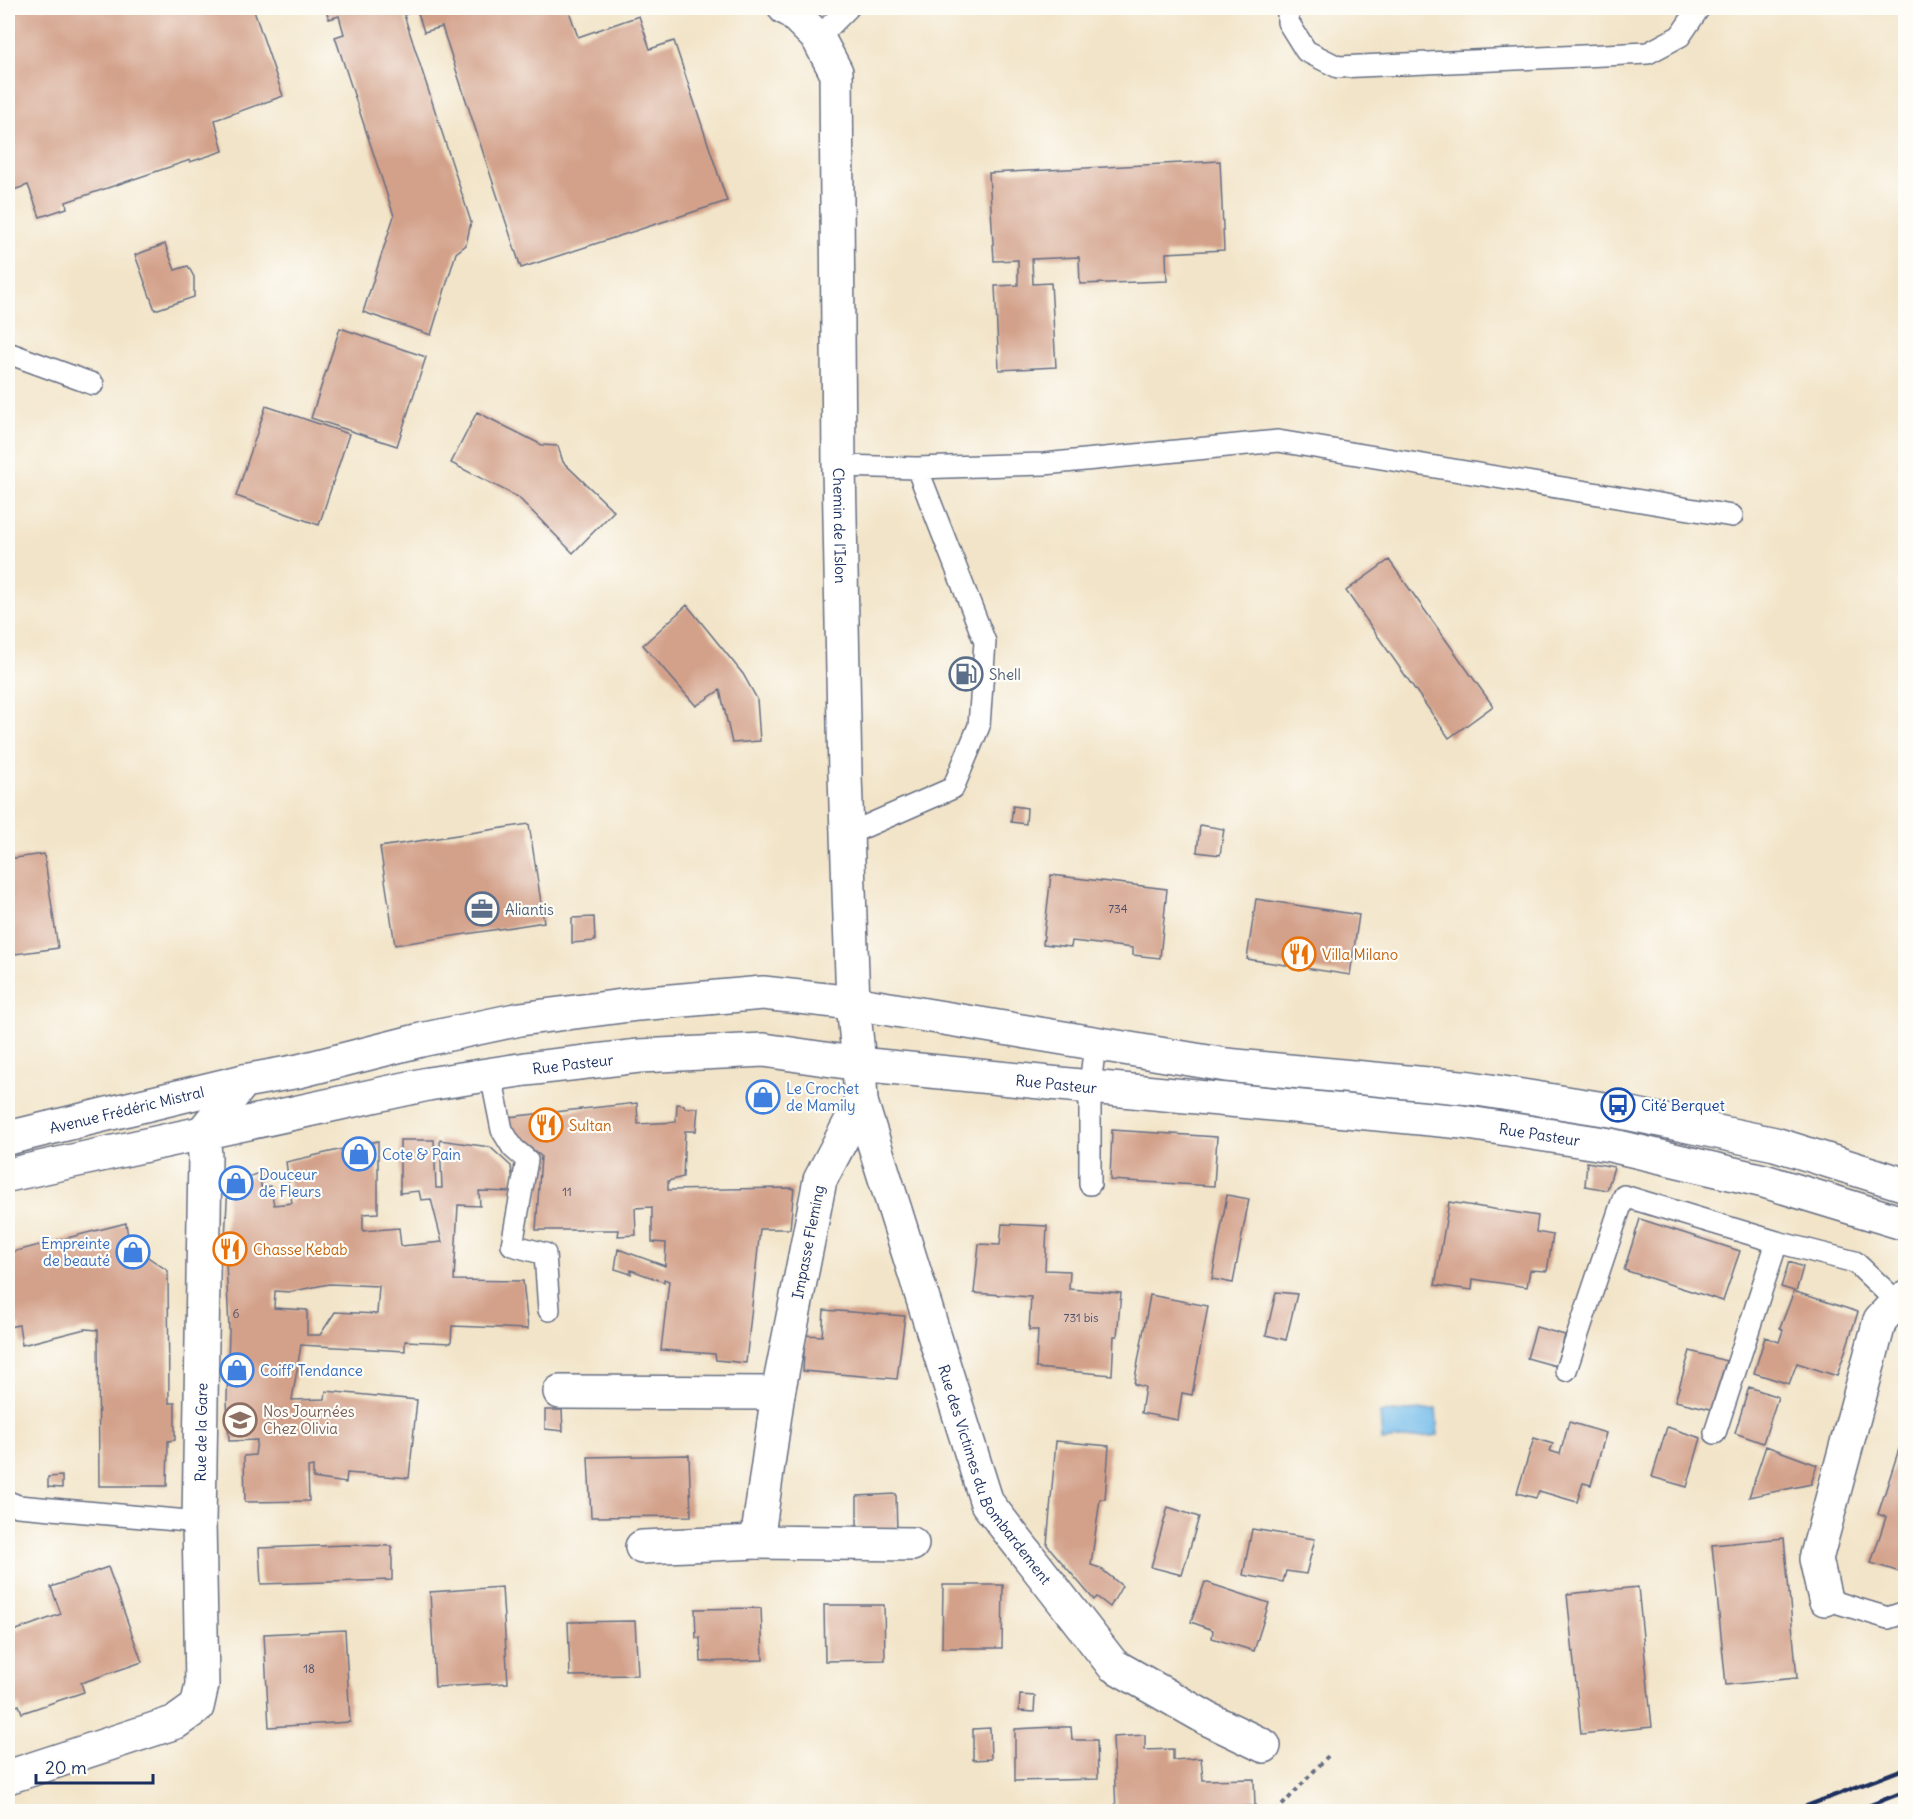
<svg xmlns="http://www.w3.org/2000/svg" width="1913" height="1819" viewBox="0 0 1913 1819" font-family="Delius,sans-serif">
<rect width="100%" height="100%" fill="#fdfcf7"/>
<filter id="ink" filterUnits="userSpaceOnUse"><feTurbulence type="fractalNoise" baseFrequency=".0167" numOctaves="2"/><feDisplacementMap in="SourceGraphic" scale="12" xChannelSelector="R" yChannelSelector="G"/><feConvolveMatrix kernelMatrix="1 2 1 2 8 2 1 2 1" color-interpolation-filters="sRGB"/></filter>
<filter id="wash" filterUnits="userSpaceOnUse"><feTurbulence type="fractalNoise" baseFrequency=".008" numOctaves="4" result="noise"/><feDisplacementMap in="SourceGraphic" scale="24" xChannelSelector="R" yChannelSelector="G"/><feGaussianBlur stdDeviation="1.35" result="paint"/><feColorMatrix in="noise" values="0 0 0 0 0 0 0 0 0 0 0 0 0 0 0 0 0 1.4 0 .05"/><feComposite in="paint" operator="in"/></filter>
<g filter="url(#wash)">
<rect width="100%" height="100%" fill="#f2e4c8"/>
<path fill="#72bbea" stroke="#4675a4" stroke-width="1.5" d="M1436,1409L1438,1435L1382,1441L1380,1413Z"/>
<g id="blocks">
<path fill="#d3a18a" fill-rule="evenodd" d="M8,8H253L283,96L215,120L223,151L190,162V160L66,202L67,208L40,217L28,185L8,192Z
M325,8H568L578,37L639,16L650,49L674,41L727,201L521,268L442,27L424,32L418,13L414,11L404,15L471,222L466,245L456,253L431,335L363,312L394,216L335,37L344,34L339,16L329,19Z
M1220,161L1224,250L1166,253L1167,281L1080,284L1079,257L1032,259L1033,284L1051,283L1056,367L999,370L995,286L1018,285V260L994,261L989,173Z
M165,244L175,270L188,266L194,277V297L155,310L135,255Z
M340,328L426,357L397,446L311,418Z
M266,406L349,434L319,525L236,496Z
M477,412L542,445L558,446L563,462L614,511L573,553L518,497L451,463Z
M1389,560L1493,706L1449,738L1346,591Z
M687,605L743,674L757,699L760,741L732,743L720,690L696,706L643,645Z
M1013,806L1027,808L1026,824L1011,822Z
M529,824L544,922L395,945L380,847Z
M1200,825L1224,829L1220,855L1197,852Z
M44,854L58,948L8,955V859Z
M1051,875L1167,889L1160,958L1133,955V948L1072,941L1071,947L1043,944Z
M1256,899L1359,915L1350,975L1247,959Z
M594,917L595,941L572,943V918Z
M637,1103L638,1124L676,1122L677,1104L684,1105L685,1108H698L696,1131H685L683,1177L668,1181V1190L794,1188L790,1229H760L746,1363L716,1360L715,1354L661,1350L669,1281L664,1279V1282L631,1270V1274L615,1269L618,1249L665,1266L666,1243L652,1242V1207L635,1208L636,1235L618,1236L619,1230H536L541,1156L510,1132L508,1117Z
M1112,1130L1217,1137L1214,1186L1110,1180Z
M400,1140H434L436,1188H442L440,1140L490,1147L511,1166L514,1192L479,1191L480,1206L458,1205L454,1280L523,1281L528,1329L452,1326L451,1343L405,1341V1351L301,1345L292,1400L325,1399L326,1391L417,1400L409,1478L347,1473L346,1483L313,1478V1466L308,1467L309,1501L245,1502L244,1456L255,1455L257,1440L229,1441L227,1400L229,1330L225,1238L228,1185L261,1172V1187L270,1186L274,1205L292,1203L286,1162L378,1141V1213L363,1214V1231L399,1228L401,1246L442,1242L431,1199L421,1200L419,1191L400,1193ZM329,1284L379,1286L377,1314L335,1312L320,1335H307V1310L274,1308L275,1291L289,1292Z
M1587,1162L1614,1167L1607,1190L1585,1186Z
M1227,1195L1249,1199L1233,1283L1212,1279Z
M1449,1202L1538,1216L1536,1232L1553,1235L1547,1271L1530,1270L1527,1287L1473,1279L1472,1290L1435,1285Z
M1640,1219L1740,1251L1723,1301L1624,1270Z
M126,1223L129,1244L168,1271L169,1403H175V1440L168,1441L167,1486H99L98,1330L85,1329L22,1345L19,1325L8,1327V1253Z
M1002,1224L1047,1226L1045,1270L1070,1271L1069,1289L1121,1293L1117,1336H1114L1112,1375L1036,1368L1038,1330H1029L1031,1297L974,1293L979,1244L1000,1245Z
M1789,1262L1803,1267L1796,1292L1858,1312L1837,1376L1797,1363L1789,1384L1754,1373L1765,1337L1779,1342L1783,1330L1780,1328L1794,1291L1781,1287Z
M1276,1292L1297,1294L1286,1340L1266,1335Z
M1150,1295L1208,1306L1192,1395L1182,1393L1178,1420L1141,1413L1145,1387L1134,1384Z
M824,1310L905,1316L897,1379L803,1371L805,1335L822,1336Z
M1536,1327L1565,1335L1556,1366L1527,1358Z
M1690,1351L1726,1361L1711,1409L1675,1401Z
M1749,1387L1778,1397L1763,1443L1735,1433Z
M545,1410H562L563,1431L545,1429Z
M1569,1422L1606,1433L1591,1485L1583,1483L1577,1502L1539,1491L1536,1498L1517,1493L1534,1438L1553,1444L1550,1451L1560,1454Z
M1667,1427L1701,1438L1687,1487L1652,1477Z
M1056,1441L1109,1446L1105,1499H1100L1091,1565L1100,1568L1122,1586L1110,1607L1097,1597L1094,1600L1047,1545Z
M1766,1446L1817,1465L1811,1484L1749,1497Z
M1899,1449L1906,1452V1574L1871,1563L1886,1517L1878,1514Z
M689,1455L691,1516L591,1517L588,1457Z
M62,1476V1488L48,1487V1477Z
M896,1494L897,1532H857V1496Z
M1168,1507L1199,1517L1182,1575L1151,1567Z
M1252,1529L1315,1539L1306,1574L1286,1571L1283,1582L1243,1575Z
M1784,1538L1797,1678L1726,1685L1712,1545Z
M347,1545L392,1546V1580L261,1584L259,1548Z
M108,1567L142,1662L81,1683L84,1692L22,1713L19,1705L8,1709V1633L61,1614L51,1587Z
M1205,1582L1269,1603L1254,1651L1212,1638L1213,1630L1191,1622Z
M943,1585H1003L1002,1648H942Z
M502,1587L508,1683L435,1687L430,1592Z
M1638,1587L1652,1727L1581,1734L1567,1594Z
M824,1605H884L885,1660L825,1661Z
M761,1608L763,1660L701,1662L700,1638H696L695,1609Z
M635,1621L638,1675L570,1676L568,1622Z
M345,1630L350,1722L269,1727L264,1634Z
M1020,1695L1035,1696L1034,1712L1019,1711Z
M1054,1727H1071L1072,1740H1097L1098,1779L1015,1781V1729Z
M990,1728L991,1759L973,1760V1729Z
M1145,1735V1750L1173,1749V1760L1201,1758L1203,1780L1254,1779L1255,1806L1116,1812L1113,1737Z"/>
</g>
</g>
<g filter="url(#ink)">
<use href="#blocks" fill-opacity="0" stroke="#666e83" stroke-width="1.5"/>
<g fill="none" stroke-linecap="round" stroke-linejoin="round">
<g stroke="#666e83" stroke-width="24">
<path id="service" d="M1288,8V22L1306,51L1338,67L1648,53L1680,36L1699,8
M818,38L848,8
M8,353L93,384
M839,466L917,468L985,642L979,726L953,788L846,835
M917,468L1044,464L1278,441L1732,516
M491,1075L502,1130L513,1148L527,1160L512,1245L545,1254L549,1310
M1090,1184V1087L1095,1043
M1566,1370L1624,1196L1777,1242L1855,1262L1897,1302
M1715,1433L1777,1242
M8,1502L18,1506L199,1522
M1825,1599L1888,1618L1906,1612"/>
</g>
<g stroke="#666e83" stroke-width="36">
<g id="minor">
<path id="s1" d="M785,8L790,10L818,38L836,72L839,466L845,776L853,1003L859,1064L861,1102L820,1180L778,1393L757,1542L912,1544"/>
<path id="s2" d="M861,1102L987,1503L1113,1665L1208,1719L1264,1746"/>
<path d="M560,1392L778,1393"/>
<path d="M642,1547L757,1542"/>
<path d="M1825,1599L1816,1559L1880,1320L1897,1302L1906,1298"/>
</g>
</g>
<g stroke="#666e83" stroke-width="36">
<g id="tertiary">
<path id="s3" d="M8,1777L176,1722L197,1707L202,1685L199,1522L205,1156L203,1132L244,1081"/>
</g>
</g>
<g stroke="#666e83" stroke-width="36">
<g id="secondary">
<path id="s4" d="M8,1138L244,1081L299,1071L421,1040L520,1019L638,1004L763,993L853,1003L1226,1065L1471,1088L1617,1111L1775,1144L1906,1185"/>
<path id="s5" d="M8,1175L428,1084L526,1069L639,1056L764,1050L859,1064L1090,1087L1462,1122L1610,1145L1764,1181L1906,1224"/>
</g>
</g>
<path stroke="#666e83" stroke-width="4" stroke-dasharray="4.5 4.5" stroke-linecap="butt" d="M1276,1812L1328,1756"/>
<use href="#service" stroke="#fff" stroke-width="21"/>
<use href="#minor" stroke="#fff" stroke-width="33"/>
<use href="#tertiary" stroke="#fff" stroke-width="33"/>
<use href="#secondary" stroke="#fff" stroke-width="33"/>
<path stroke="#1b2f5e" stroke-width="4.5" d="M1791,1812L1906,1768
M1853,1812L1906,1791"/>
</g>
</g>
<defs>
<g id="fuel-ring" transform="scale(1.725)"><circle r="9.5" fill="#fdfcf7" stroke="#5c6f8a" stroke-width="1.5"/><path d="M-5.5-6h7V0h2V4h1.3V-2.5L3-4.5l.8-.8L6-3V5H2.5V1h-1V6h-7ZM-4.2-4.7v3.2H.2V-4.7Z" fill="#5c6f8a"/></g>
<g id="office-ring" transform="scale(1.725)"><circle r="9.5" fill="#fdfcf7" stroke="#5c6f8a" stroke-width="1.5"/><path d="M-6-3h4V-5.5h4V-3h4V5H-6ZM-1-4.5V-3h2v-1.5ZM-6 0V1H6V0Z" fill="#5c6f8a"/></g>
<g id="restaurant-ring" transform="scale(1.725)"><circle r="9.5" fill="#fdfcf7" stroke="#e8710a" stroke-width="1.5"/><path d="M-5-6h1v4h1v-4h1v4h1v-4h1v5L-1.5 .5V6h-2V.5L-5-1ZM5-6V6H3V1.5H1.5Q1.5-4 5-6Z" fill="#e8710a"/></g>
<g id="shop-ring" transform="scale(1.725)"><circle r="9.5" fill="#fdfcf7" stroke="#3f7fe0" stroke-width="1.5"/><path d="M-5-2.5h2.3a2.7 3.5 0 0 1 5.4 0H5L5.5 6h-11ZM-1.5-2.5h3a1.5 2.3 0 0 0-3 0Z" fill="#3f7fe0"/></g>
<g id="bus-ring" transform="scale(1.725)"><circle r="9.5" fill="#fdfcf7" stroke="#1a4fb4" stroke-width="1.5"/><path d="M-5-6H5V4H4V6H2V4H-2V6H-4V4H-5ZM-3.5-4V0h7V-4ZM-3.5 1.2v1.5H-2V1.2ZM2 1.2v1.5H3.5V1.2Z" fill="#1a4fb4"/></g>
<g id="school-ring" transform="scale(1.725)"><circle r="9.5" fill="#fdfcf7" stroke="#8d6e63" stroke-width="1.5"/><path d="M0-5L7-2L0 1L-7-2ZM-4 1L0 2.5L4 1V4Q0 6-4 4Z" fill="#8d6e63"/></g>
</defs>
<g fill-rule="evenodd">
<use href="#fuel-ring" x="966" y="674"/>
<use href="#office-ring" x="482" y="909"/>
<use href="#restaurant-ring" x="1299" y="954"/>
<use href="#shop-ring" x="763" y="1097"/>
<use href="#bus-ring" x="1618" y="1105"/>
<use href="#restaurant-ring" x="546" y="1125"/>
<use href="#shop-ring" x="359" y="1154"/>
<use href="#shop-ring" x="236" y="1183"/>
<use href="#restaurant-ring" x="230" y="1249"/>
<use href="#shop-ring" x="133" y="1252"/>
<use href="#shop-ring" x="237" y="1370"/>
<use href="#school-ring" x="240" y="1420"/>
</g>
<g text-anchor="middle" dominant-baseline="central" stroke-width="4.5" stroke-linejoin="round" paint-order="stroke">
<g font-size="12" fill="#494c69">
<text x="1118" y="908">734</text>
<text x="567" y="1191">11</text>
<text x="236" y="1313">6</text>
<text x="1081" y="1317">731 bis</text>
<text x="309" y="1668">18</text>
</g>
<g font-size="15" fill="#1b2f5e" stroke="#fdfcf7">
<text stroke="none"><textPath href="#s1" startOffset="537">Chemin de l'Islon</textPath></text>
<text stroke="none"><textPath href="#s5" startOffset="576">Rue Pasteur</textPath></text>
<text stroke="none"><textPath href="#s5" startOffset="1062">Rue Pasteur</textPath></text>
<text stroke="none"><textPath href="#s4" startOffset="122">Avenue Frédéric Mistral</textPath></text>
<text stroke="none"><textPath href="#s5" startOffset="1548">Rue Pasteur</textPath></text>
<text transform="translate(808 1242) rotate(-79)">Impasse Fleming</text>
<text stroke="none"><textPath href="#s3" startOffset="478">Rue de la Gare</textPath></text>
<text stroke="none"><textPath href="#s2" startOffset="398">Rue des Victimes du Bombardement</textPath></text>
</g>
<g font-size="15" fill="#4e5e75" stroke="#fdfcf7" text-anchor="start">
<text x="989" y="674">Shell</text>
<text x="505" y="909">Aliantis</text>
</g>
<g font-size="15" fill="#c56008" stroke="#fdfcf7" text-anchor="start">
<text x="1322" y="954">Villa Milano</text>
<text x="569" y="1125">Sultan</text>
<text x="253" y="1249">Chasse Kebab</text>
</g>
<g font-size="15" fill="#366cbe" stroke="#fdfcf7" text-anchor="start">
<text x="786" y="1088">Le Crochet<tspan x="786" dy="17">de Mamily</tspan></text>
<text x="382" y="1154">Cote &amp; Pain</text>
<text x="259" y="1174">Douceur<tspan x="259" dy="17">de Fleurs</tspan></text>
<text x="110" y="1243" text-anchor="end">Empreinte<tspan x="110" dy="17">de beauté</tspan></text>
<text x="260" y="1370">Coiff' Tendance</text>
</g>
<g font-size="15" fill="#164399" stroke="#fdfcf7" text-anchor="start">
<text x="1641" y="1105">Cité Berquet</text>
</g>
<g font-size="15" fill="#785e54" stroke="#fdfcf7" text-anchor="start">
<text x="263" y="1411">Nos Journées<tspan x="263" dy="17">Chez Olivia</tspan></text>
</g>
</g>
<rect width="1913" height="1819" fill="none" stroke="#fdfcf7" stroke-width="30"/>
<path d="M36 1774v9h117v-9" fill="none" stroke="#1b2f5e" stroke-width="3"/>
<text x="45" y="1774" font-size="18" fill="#1b2f5e" stroke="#fdfcf7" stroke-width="4.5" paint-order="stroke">20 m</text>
</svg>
